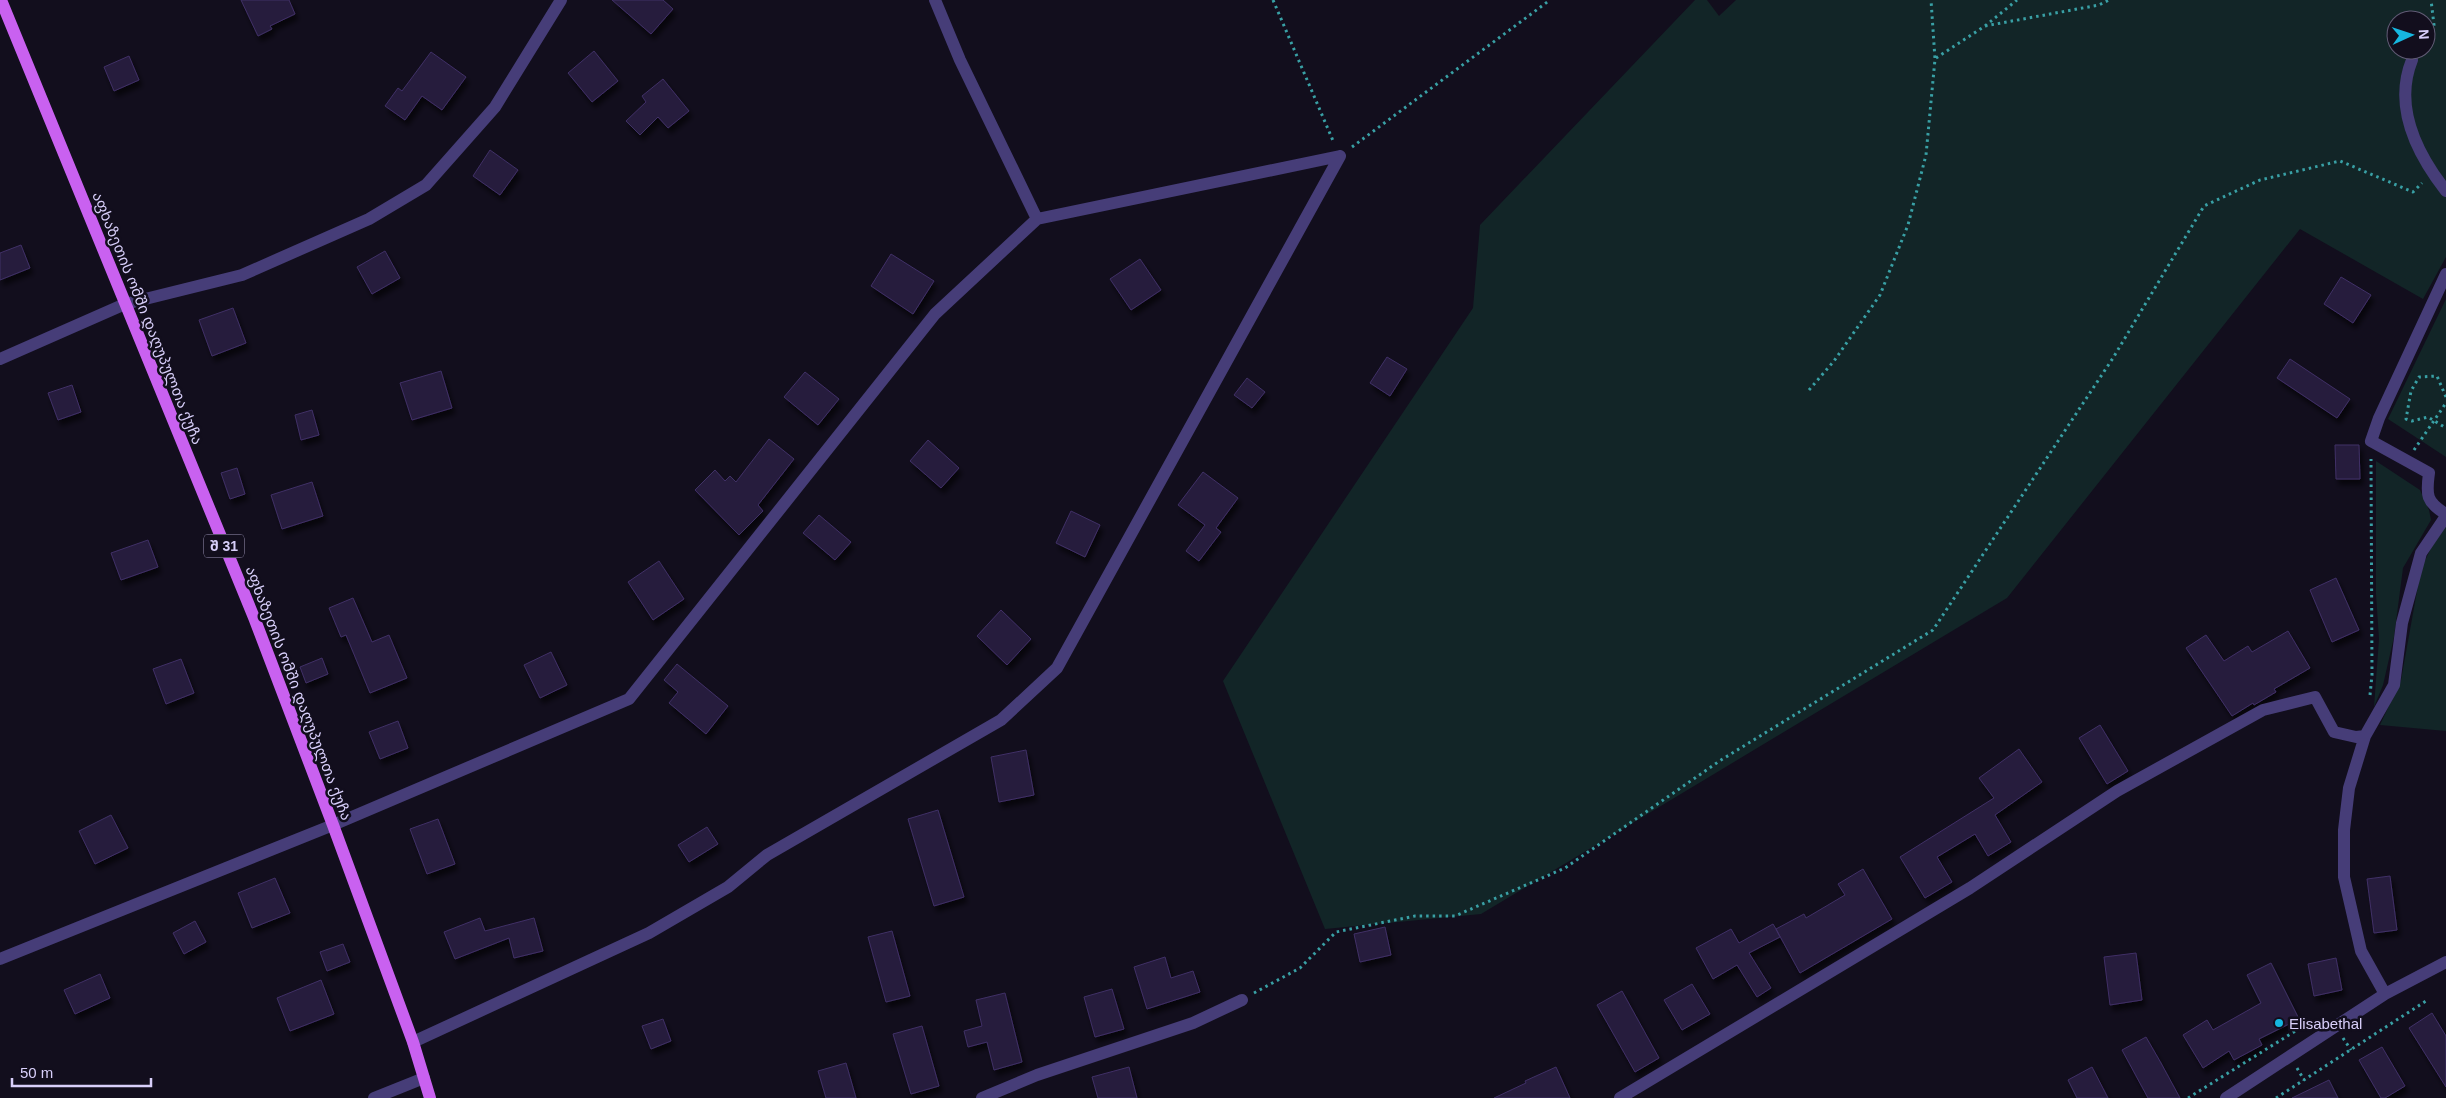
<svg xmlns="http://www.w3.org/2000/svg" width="2446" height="1098" viewBox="0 0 2446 1098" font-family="Arial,'Noto Sans Georgian',sans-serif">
<defs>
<filter id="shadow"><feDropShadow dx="3" dy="5.5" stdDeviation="2.5" flood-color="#0009"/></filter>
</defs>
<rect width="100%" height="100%" fill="#120e1d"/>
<path fill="#122527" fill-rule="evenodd" d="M1695,0H1707L1719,16L1736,0H2446V257L2423,299L2300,229L2007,598L1481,914L1325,929L1223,681L1473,308L1480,225ZM2396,20H2426V50H2396Z
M2446,299V457L2388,419Z
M2376,461L2420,490L2429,510L2431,520L2403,568L2394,637L2383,685L2374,707L2379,639L2376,594Z
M2446,526V731L2380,725L2401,680L2421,569L2431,548Z"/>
<path fill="#261c3d" stroke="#403066" filter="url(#shadow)" d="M241,0H289L295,14L270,26L272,29L258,36Z
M612,0H663L673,9L651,34Z
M594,51L618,81L592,102L568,73Z
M431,52L466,77L442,110L422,96L405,120L385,106L398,88L402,91Z
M129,56L139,80L114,91L104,67Z
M663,79L689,111L668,128L658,117L640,135L626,121L646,102L642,96Z
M490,150L518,170L500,195L473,176Z
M21,245L30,268L0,280V253Z
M385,251L400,278L372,294L357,267Z
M891,254L934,281L913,314L871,286Z
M1140,259L1161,290L1131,310L1110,279Z
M2341,277L2371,295L2353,323L2324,304Z
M233,308L246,343L212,356L199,320Z
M1387,357L1407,369L1390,396L1370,383Z
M2290,359L2350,399L2337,418L2277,378Z
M441,371L452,408L412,420L400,383Z
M805,372L839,399L818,425L784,397Z
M1247,378L1265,392L1252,408L1234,395Z
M72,385L81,412L58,420L48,393Z
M312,410L319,435L301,440L295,415Z
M769,439L794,459L758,505L763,511L739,535L695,490L715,470L725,481L730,476L736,482Z
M928,440L959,468L941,488L910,461Z
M2335,445H2359L2360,479H2336Z
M237,468L245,494L230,499L221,473Z
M1203,472L1238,498L1216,528L1221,532L1199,561L1186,551L1205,525L1178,505Z
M312,482L323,516L282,529L271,495Z
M1071,511L1100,525L1085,557L1056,543Z
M819,515L851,542L835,560L803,533Z
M148,540L158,567L121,580L111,553Z
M659,561L684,599L653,620L628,582Z
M2336,578L2359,630L2332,642L2310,590Z
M353,598L372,642L389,635L407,678L370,693L346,635L341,637L329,608Z
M1001,610L1031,639L1007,665L977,636Z
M2288,631L2310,668L2274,689L2276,692L2254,705L2253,703L2232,716L2186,648L2206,635L2224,661L2248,646L2252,652Z
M551,652L567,685L540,698L524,665Z
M322,658L328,674L306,683L300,667Z
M181,659L194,693L166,704L153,669Z
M677,664L728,706L706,734L669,703L678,692L664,680Z
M398,721L408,748L380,759L369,732Z
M2100,725L2128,771L2107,784L2079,738Z
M2019,749L2042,782L1995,815L2011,842L1988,856L1975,834L1937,857L1952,882L1925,898L1900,857L1994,798L1979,778Z
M1026,750L1034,795L999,802L991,757Z
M938,810L964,897L934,906L908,819Z
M111,815L128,848L95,864L79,831Z
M438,819L455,864L427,874L410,829Z
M707,827L718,844L689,862L678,845Z
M1863,869L1892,919L1800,973L1776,929L1780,937L1749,953L1771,988L1757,997L1737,965L1713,979L1696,948L1731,929L1739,943L1773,924L1776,929L1804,914L1806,918L1845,895L1838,884Z
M2390,876L2397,930L2374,933L2367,879Z
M275,878L290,913L252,928L238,893Z
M480,918L485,931L534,918L543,951L514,958L509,938L455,959L444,932Z
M195,921L206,942L184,954L173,933Z
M1385,927L1391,955L1360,962L1354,934Z
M892,931L910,996L886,1002L868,937Z
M343,944L350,962L327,971L320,952Z
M2136,953L2142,1000L2110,1005L2104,957Z
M1165,957L1171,978L1193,971L1200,992L1147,1009L1134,967Z
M2336,958L2342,990L2314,996L2308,964Z
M2271,963L2299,1019L2259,1039L2262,1045L2234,1060L2229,1051L2203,1068L2183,1035L2207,1020L2213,1030L2261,1003L2247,975Z
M100,974L110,998L75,1014L64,990Z
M321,980L334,1014L290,1031L277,998Z
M1692,984L1710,1014L1682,1030L1664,1000Z
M1112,989L1124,1029L1095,1037L1084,997Z
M1622,991L1659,1058L1635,1072L1597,1005Z
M1005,993L1022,1062L994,1070L987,1042L968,1047L964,1031L982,1026L976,1000Z
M2432,1013L2446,1036V1087L2409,1028Z
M663,1019L671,1041L651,1049L642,1026Z
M922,1026L939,1086L911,1094L893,1034Z
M2146,1037L2161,1063L2180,1098H2148L2122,1050Z
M2382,1047L2405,1086L2385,1098H2381L2359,1060Z
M846,1063L856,1098H826L818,1071Z
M1129,1067L1137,1098H1098L1092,1077Z
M1556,1067L1570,1098H1494L1526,1083L1525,1081Z
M2092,1067L2108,1098H2077L2068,1080Z
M2329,1080L2338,1098H2292Z"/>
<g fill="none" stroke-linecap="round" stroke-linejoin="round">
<path stroke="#39a0a5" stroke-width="3" stroke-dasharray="2.5 4" stroke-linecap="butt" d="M1273,0L1334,143
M1985,26L2099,5L2109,0
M2426,49L2431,45L2434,25L2431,0
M1936,58L1985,26L2017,0
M1352,147L1550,0
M1809,390L1834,361L1880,295L1908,225L1926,155L1935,59L1931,0
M2446,397L2437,376L2419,377L2411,391L2406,419L2412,421L2428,417L2446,428
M2414,450L2446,403
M2370,695L2372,675L2371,459
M1254,993L1300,968L1336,932L1415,916H1455L1565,868L1721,760L1933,630L2113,358L2204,206L2260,180L2340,161L2413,192L2422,183
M2343,1038L2351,1050
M2297,1068L2304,1080
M2188,1098L2313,1020
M2276,1098L2426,1001"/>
<path stroke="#463d78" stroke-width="12" d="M935,0L960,60L1037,219
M2412,60C2393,107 2417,154 2446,191
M2446,274L2379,418L2371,441L2429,473C2426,495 2426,502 2446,514
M0,359L125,304L242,275L369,219L426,185L495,107L561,0
M0,959L333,825L629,699L935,314L1037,219L1340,156
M2385,994L2361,951L2344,877V830L2349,788L2365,736L2394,685L2402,623L2421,553L2446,516
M413,1042L649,933L728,887L767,855L1001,720L1057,668L1340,156
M374,1098L424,1078
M982,1098L1037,1075L1193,1023L1242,1000
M1620,1098L1970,888L2117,791L2263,710L2315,697L2334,732L2356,737L2365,736
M2226,1098L2385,994L2446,962"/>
<path stroke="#c961f0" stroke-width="12" d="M1,0L255,620L333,825L413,1042L430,1098"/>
</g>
<circle fill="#16b7e0" stroke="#120e1d" stroke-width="2" cx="2279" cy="1023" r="5"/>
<g text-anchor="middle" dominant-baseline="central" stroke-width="5" stroke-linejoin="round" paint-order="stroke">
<rect fill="#120e1d" stroke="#9d95b8" stroke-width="1" x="204" y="534.5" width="40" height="23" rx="4"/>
<g font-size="14" font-weight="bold" fill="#d8cffa">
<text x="224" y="546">შ 31</text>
</g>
<g font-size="15" fill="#d8cffa" stroke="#120e1d">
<text transform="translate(148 318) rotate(68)">აფხაზეთის ომში დაღუპულთა ქუჩა</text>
<text transform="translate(299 693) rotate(69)">აფხაზეთის ომში დაღუპულთა ქუჩა</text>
</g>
<g font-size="15" fill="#d8cffa" stroke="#120e1d" text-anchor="start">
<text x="2289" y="1023">Elisabethal</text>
</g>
</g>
<g transform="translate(2411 35) rotate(87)"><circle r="24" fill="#120e1d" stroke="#615b75"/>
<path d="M0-4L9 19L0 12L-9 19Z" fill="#16b7e0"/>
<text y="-8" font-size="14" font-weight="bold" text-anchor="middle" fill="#d8cffa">N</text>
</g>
<path d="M12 1078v8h139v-8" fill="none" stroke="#d8cffa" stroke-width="2.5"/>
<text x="20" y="1078" font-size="15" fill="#d8cffa" stroke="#120e1d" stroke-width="4" paint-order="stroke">50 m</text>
</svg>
